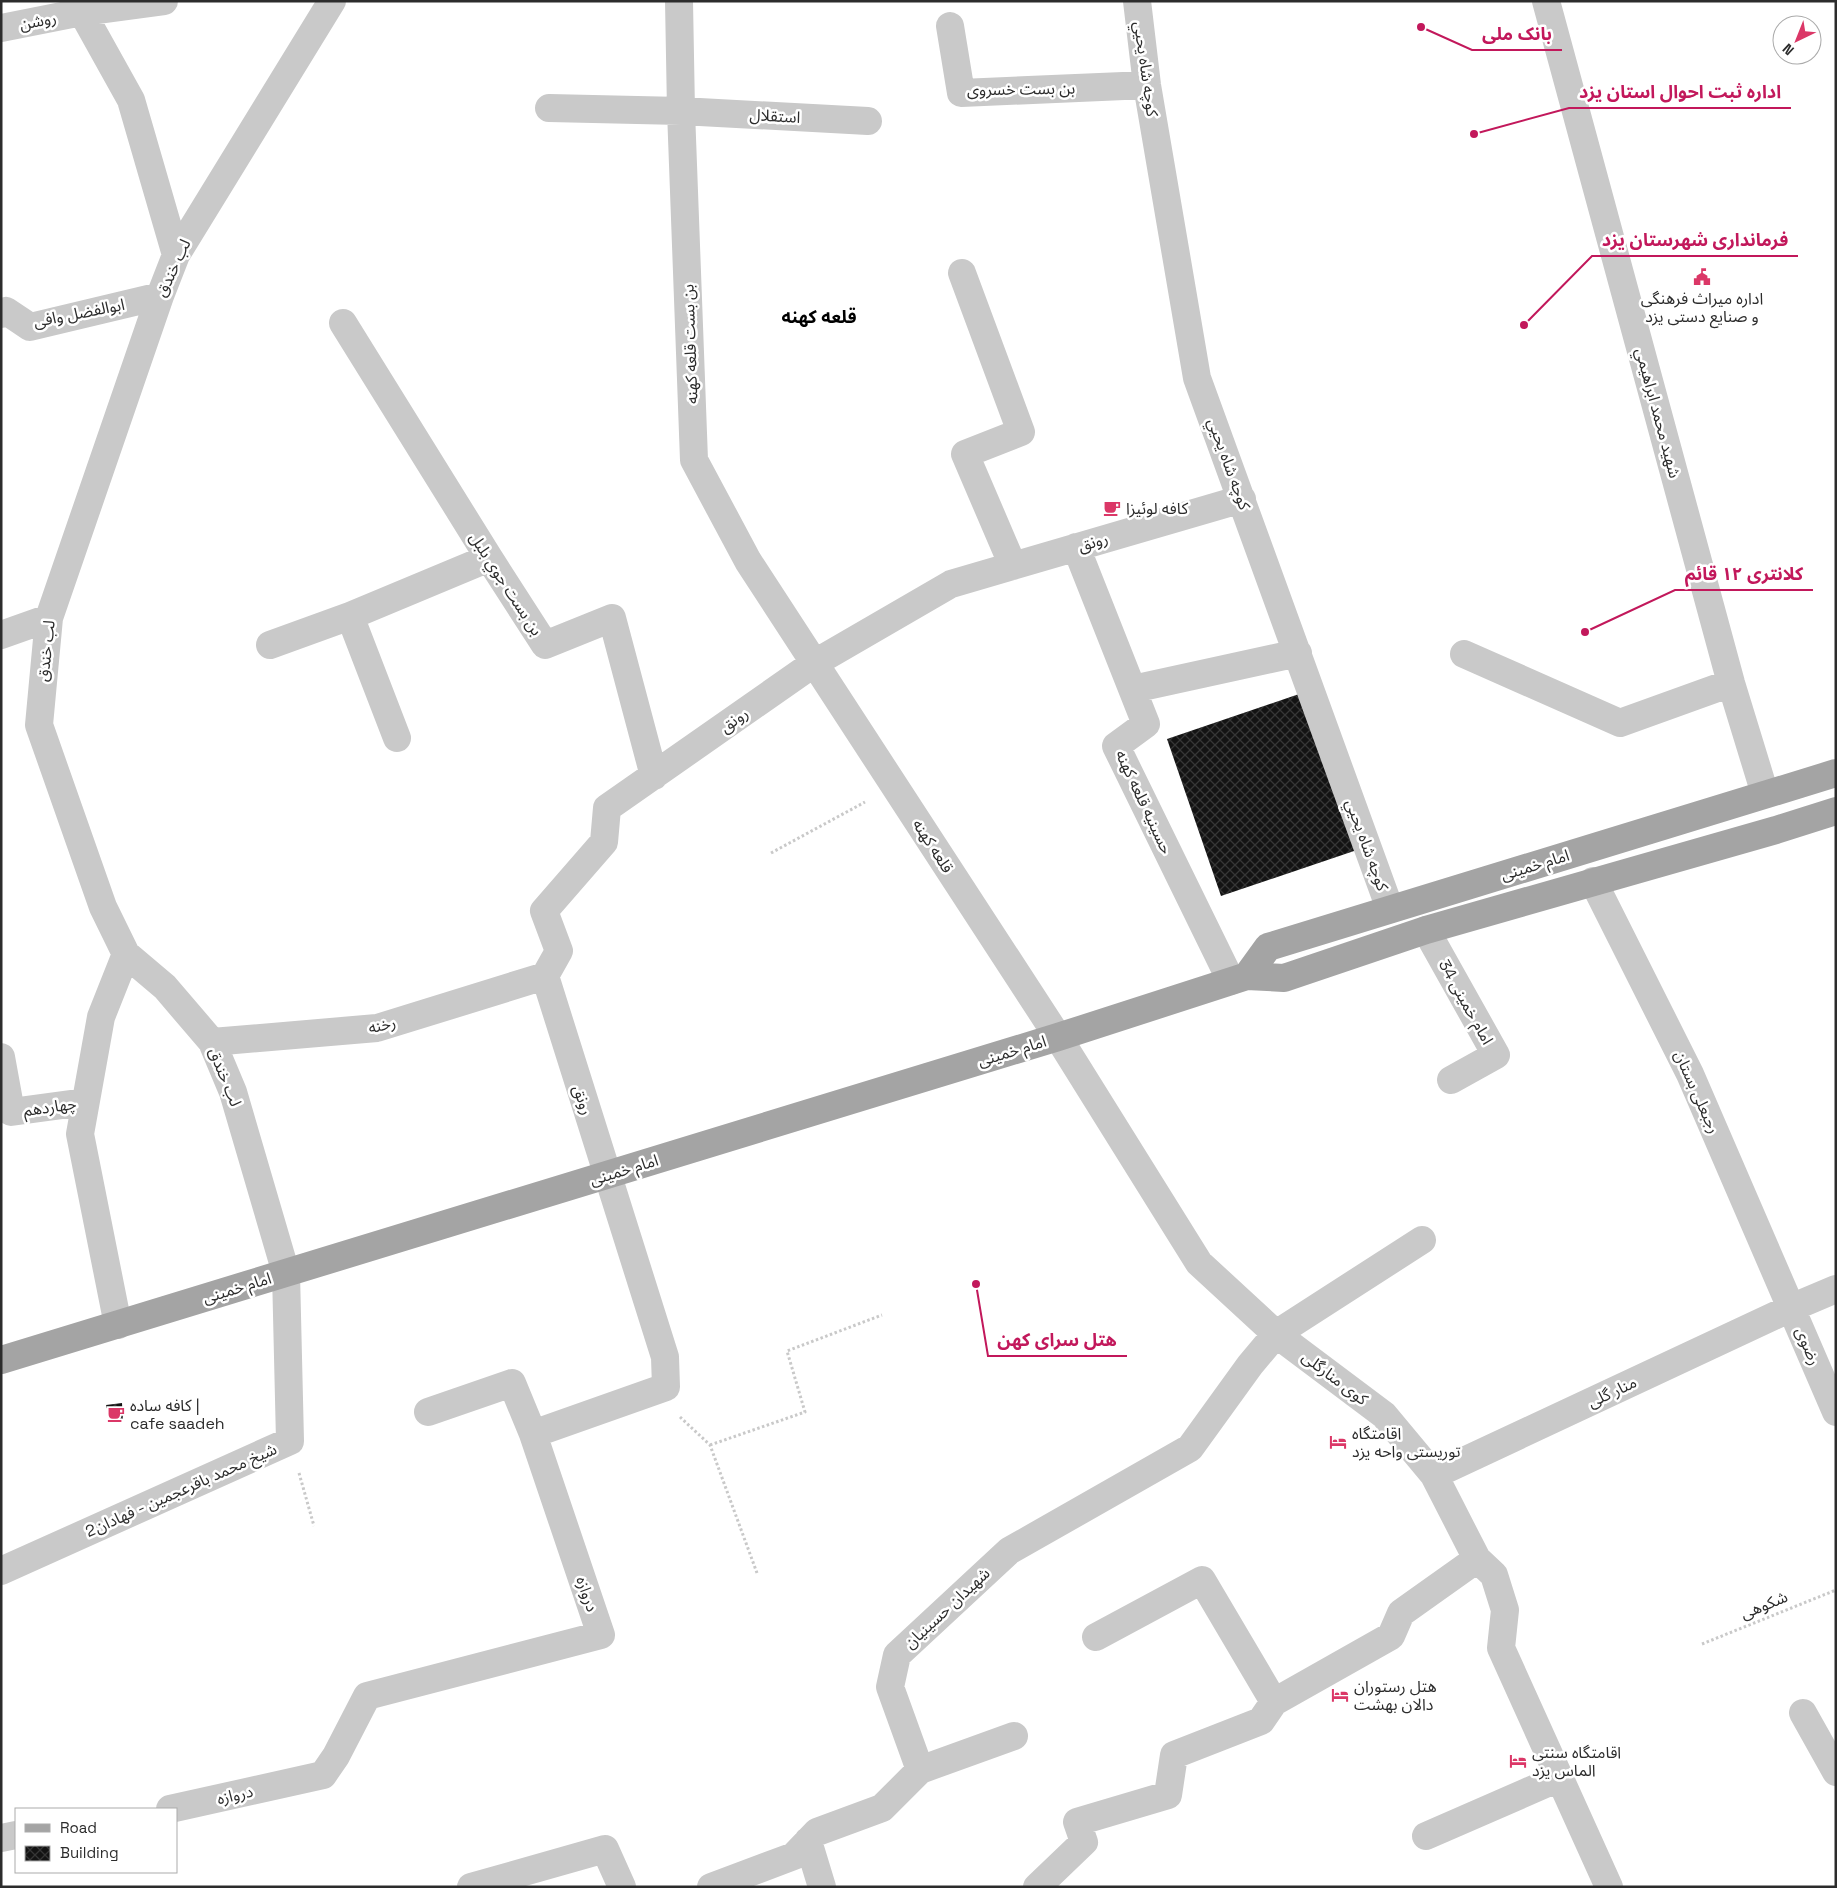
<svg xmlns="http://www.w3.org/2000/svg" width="1837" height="1888" viewBox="0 0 1837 1888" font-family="'Space Grotesk','Noto Sans Arabic',sans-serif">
<defs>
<pattern id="building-cross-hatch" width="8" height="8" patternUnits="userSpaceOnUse" patternTransform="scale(1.25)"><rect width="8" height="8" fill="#131313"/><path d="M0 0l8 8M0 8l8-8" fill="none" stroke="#363636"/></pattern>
</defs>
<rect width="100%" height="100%" fill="#fff"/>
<path fill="url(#building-cross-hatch)" d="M1302,693L1357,850L1221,896L1167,739Z
M122,1403L123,1420L111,1423L106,1405Z"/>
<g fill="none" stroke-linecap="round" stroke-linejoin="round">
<path stroke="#c9c9c9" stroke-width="3" stroke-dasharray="2.5 2.5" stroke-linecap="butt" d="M771,853L865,802
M680,1417L710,1445L757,1573
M710,1445L805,1412L787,1351L882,1315
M299,1473L314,1526
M1702,1644L1836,1590"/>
<path stroke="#c9c9c9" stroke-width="28" d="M679,1L681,111L694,460L748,561L1058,1037L1199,1263L1276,1334L1384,1415L1434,1475L1477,1559L1494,1575L1505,1610L1501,1648L1609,1887
M1137,1L1147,85L1197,378L1390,909
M1546,1L1731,683L1765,794
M82,12L131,100L176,255
M950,26L961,93L1147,85
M1,28L82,12L164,1
M549,108L681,111L868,121
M962,273L1021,432L965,454L1013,566
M1,314L6,311L30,327L160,296
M343,323L489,558L545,645L612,618L654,776
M1076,547L1146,724L1116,746L1231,981
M350,616L397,738
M1,635L49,618
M270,645L350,616L489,558
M1464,654L1620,723L1731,683
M1133,689L1298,653
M1593,881L1690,1074L1836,1412
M1426,930L1496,1055L1451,1080
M212,1042L377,1028L545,976
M1,1057L11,1112L85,1102
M118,1325L80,1134L101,1017L126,954
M428,1412L512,1383L533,1434
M1434,1475L1791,1308L1836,1289
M1,1571L290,1441L286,1273L233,1092L212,1042L165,987L126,954L103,907L39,725L49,618L160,296L176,255L332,1
M1096,1637L1202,1580L1274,1702
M1803,1713L1836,1772
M920,1770L1014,1736
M170,1809L323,1775L336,1756L367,1696L601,1635L533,1434L666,1387L665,1357L545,976L559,951L544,911L604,842L607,808L813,664L951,584L1242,499
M1426,1836L1559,1778
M1,1838L16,1835
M808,1841L822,1887
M471,1887L605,1849L622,1887
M711,1887L794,1856L817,1832L882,1808L920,1770L890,1687L897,1655L1009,1551L1190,1448L1250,1365L1276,1334L1422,1240
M1037,1887L1084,1842L1077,1822L1168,1795L1174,1755L1261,1721L1274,1702L1391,1636L1401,1613L1477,1559"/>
<path stroke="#a4a4a4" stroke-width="28" d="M1247,976L1268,947L1836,773
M1,1360L1058,1037L1247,976L1284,978L1426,930L1776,830L1836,811"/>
</g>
<defs>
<g id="civic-bare" transform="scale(1.35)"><path d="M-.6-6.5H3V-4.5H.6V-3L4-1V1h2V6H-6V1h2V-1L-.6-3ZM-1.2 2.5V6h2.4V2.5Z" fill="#db3767" stroke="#fff" stroke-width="2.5" paint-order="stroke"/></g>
<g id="cafe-bare" transform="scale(1.35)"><path d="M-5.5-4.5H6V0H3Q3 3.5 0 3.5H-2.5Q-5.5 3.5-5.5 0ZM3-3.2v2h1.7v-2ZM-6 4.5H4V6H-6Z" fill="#db3767" stroke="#fff" stroke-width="2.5" paint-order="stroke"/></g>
<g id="hotel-bare" transform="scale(1.35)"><path d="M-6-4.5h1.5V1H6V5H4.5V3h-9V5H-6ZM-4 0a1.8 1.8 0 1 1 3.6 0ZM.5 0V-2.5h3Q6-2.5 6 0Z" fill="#db3767" stroke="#fff" stroke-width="2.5" paint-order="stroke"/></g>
</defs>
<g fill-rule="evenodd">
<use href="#civic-bare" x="1702" y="277"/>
<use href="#cafe-bare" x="1112" y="508"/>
<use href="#cafe-bare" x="116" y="1414"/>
<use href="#hotel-bare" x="1338" y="1442"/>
<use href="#hotel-bare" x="1340" y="1695"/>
<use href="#hotel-bare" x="1518" y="1761"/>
</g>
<g text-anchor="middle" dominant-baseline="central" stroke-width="5" stroke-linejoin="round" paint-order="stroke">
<g font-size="16" fill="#2c2c2c" stroke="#fff">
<text transform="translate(38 21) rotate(-11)">روشن</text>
<text transform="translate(1146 69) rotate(82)">کوچه شاه يحيي</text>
<text transform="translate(1021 89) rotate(-1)">بن بست خسروی</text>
<text transform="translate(775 116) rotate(3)">استقلال</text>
<text transform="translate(173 268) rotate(-65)">لب خندق</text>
<text transform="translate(79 313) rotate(-11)">ابوالفضل وافی</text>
<text transform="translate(690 344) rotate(-92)">بن بست قلعه کهنه</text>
<text transform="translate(1658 413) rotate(75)">شهيد محمد ابراهيمي</text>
<text transform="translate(1229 464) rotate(70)">کوچه شاه يحيي</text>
<text transform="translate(1093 542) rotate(-16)">رونق</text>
<text transform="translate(506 584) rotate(57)">بن بست جوي بلبل</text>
<text transform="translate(46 651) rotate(-84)">لب خندق</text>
<text transform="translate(734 720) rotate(-35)">رونق</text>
<text transform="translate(1144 802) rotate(65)">حسينيه قلعه کهنه</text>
<text transform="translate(1367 845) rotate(70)">کوچه شاه يحيي</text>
<text transform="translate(933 846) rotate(57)">قلعه کهنه</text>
<text transform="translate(1535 865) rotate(-17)">امام خمینی</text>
<text transform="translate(1466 1002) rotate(61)">امام خمینی 34</text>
<text transform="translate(382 1025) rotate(-13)">رخنه</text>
<text transform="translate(1012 1051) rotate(-17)">امام خمینی</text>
<text transform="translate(225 1077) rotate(68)">لب خندق</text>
<text transform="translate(1697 1092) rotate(66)">رجبعلی بستان</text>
<text transform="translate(583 1100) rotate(73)">رونق</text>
<text transform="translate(50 1107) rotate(-8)">چهاردهم</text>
<text transform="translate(624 1170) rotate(-17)">امام خمینی</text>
<text transform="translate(237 1288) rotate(-17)">امام خمینی</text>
<text transform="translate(1808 1346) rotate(67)">رضوی</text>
<text transform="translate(1335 1378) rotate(37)">کوی منارگلی</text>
<text transform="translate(1612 1392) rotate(-25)">منار گلی</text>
<text transform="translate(181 1490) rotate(-24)">شیخ محمد باقرعجمین - فهادان2</text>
<text transform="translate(587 1594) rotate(71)">دروازه</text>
<text transform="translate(1764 1605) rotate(-22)">شکوهی</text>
<text transform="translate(947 1608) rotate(-43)">شهیدان حسینیان</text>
<text transform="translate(235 1795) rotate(-13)">دروازه</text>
</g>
<g font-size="16" fill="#2c2c2c" stroke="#fff" text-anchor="start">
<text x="1702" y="298" text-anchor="middle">اداره میراث فرهنگی<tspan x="1702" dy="18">و صنایع دستی یزد</tspan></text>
<text x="1126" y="508">کافه لوئیزا</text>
<text x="130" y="1405">کافه ساده |<tspan x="130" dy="18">cafe saadeh</tspan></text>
<text x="1352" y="1433">اقامتگاه<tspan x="1352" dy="18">توریستی واحه یزد</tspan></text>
<text x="1354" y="1686">هتل رستوران<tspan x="1354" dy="18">دالان بهشت</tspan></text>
<text x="1532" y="1752">اقامتگاه سنتی<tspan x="1532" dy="18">الماس یزد</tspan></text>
</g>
<g font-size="18" font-weight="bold" fill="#000" stroke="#fff">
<text x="819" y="316">قلعه کهنه</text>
</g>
</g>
<path fill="none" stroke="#c2185b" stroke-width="2" d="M1421 27L1472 50H1562M1474 134L1569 108H1791M1524 325L1592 256H1798M1585 632L1675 590H1813M976 1284L988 1356H1127"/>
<g fill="#c2185b" stroke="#fff" stroke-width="2">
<circle cx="1421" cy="27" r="5"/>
<circle cx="1474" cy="134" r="5"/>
<circle cx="1524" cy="325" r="5"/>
<circle cx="1585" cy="632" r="5"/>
<circle cx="976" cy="1284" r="5"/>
</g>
<g font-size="18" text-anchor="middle" font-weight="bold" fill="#c2185b" stroke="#fff" stroke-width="5" stroke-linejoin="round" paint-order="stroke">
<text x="1517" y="40">بانک ملی</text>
<text x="1680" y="98">اداره ثبت احوال استان یزد</text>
<text x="1695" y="246">فرمانداری شهرستان یزد</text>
<text x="1744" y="580">کلانتری ۱۲ قائم</text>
<text x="1057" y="1346">هتل سرای کهن</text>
</g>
<rect width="1837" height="1888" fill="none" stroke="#2c2c2c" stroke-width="5"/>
<rect x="15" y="1808" width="162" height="65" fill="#ffffff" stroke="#ababab"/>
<rect x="25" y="1824" width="25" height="8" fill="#a4a4a4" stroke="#ababab"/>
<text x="60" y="1833" font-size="15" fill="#2c2c2c">Road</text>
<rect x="25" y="1846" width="25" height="15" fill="url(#building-cross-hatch)" stroke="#ababab"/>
<text x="60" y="1858" font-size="15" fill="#2c2c2c">Building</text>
<g transform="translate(1797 40) rotate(223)"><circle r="24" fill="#ffffff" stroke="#ababab"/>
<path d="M0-4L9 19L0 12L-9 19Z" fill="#db3767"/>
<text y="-8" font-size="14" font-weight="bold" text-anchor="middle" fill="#2c2c2c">N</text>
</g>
</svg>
